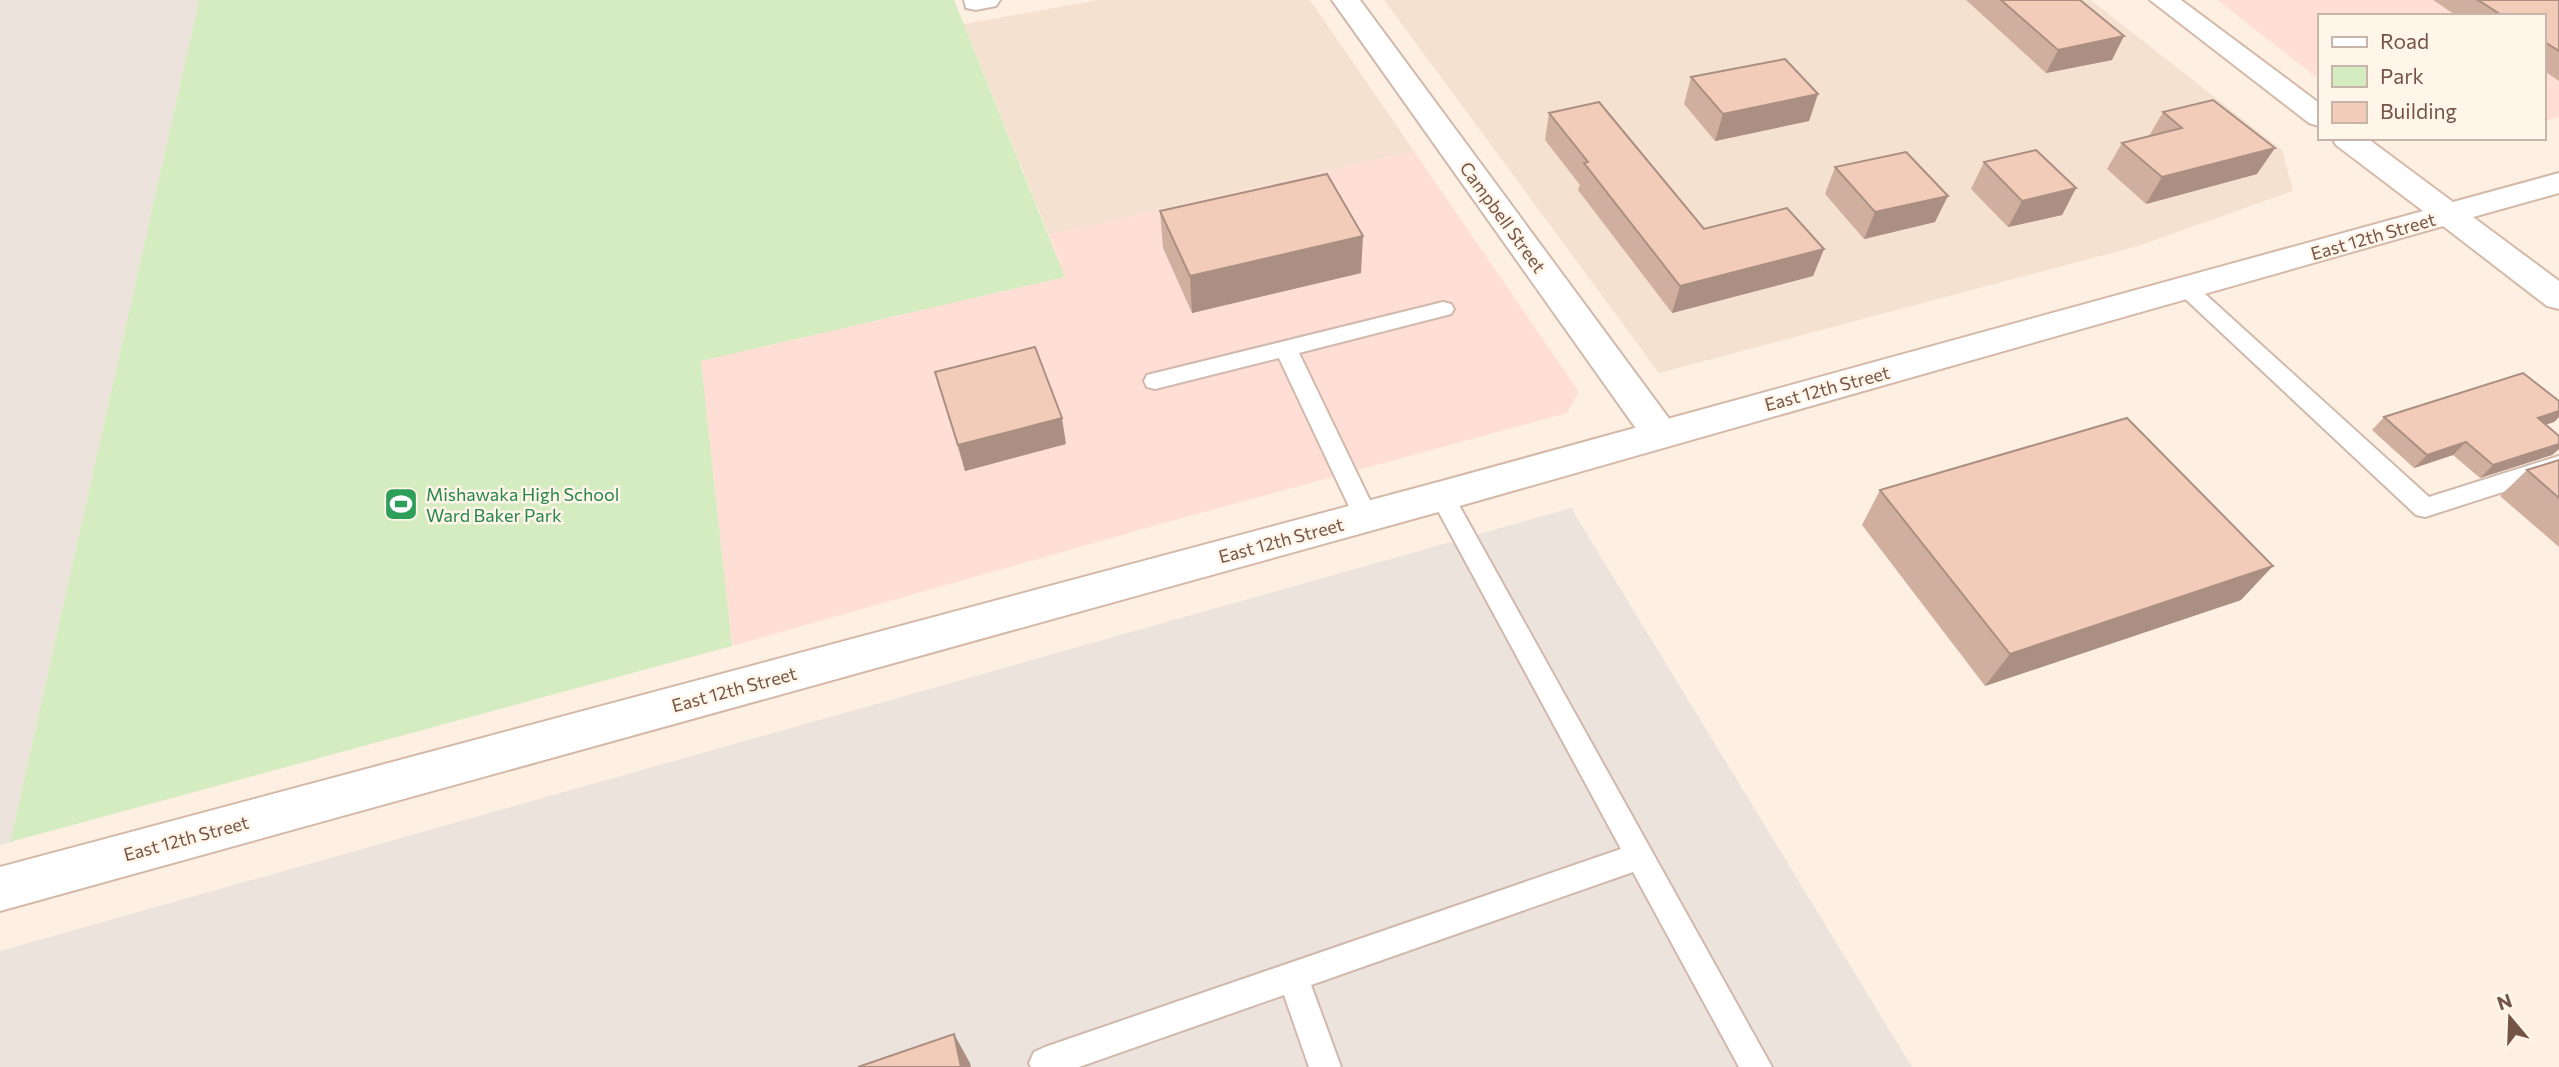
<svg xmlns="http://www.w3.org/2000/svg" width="2559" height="1067" viewBox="0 0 2559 1067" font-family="Commissioner,sans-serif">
<rect width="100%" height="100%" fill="#fdf0e2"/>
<path fill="#f5e1d0" d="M1098,0H1310L1414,151L1049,235L964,24Z
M1384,0H2091L2282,150L2293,191L2138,246L1659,373Z"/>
<path fill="#feded5" d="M2217,0H2559V117L2543,121V16H2319V79Z
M1414,151L1579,392L1567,413L1164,523L732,646L701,361L1065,277L1049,235Z"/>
<path fill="#ece3dd" d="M0,0H199L10,842L0,845Z
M1571,508L1912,1067H0V951Z"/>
<path fill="#d5ebc0" d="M199,0H954L1065,277L701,361L732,646L10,842Z"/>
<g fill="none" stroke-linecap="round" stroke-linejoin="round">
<g stroke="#d0b9ac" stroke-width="4">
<path id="lane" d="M2186,281L2193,283L2429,497L2559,456V474L2425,517L2416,515L2179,293L2175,288L2179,283Z
M1443,302L1451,304L1454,309L1451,314L1299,353L1378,517L1375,524L1366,526L1357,524L1354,517L1279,358L1155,389L1147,387L1144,381L1147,375L1155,373Z
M1442,487L1450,489L1772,1067H1739L1633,872L1311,985L1341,1067H1309L1284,995L1079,1067H1031L1029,1063L1034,1052L1045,1047L1621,849L1430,496L1434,489Z"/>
</g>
<g stroke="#d0b9ac" stroke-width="4">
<path id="street" d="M964,0H1000L996,6L976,10L966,8Z
M1332,0H1360L1673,424L1678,434L1673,444L1660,448L1647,444Z"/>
</g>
<g stroke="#d4b8a8" stroke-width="4">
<path id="secondary" d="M2150,0H2181L2319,103V126L2309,123Z
M2332,138H2367L2453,202L2559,173V193L2473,217L2559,281V309L2547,306L2443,226L1442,511L0,911V867L1442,481L2423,211L2336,145Z"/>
</g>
<use href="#lane" fill="#fff" fill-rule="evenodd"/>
<use href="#street" fill="#fff" fill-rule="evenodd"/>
<use href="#secondary" fill="#fff" fill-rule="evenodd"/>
</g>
<path fill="#d1af9f" d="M1966,0H2080L2112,60L2046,73Z
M2433,0H2559V81L2543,70V16H2457Z
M1691,77L1818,94L1809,121L1715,141L1684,104Z
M2163,112L2257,174L2146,204L2107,169L2122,143L2149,136Z
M1549,113L1704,229L1824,249L1813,276L1672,313L1578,190L1580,185L1545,140Z
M1984,162L2076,188L2062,215L2008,227L1971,189Z
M1835,167L1935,222L1864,239L1825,194Z
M1160,211L1361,273L1192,313L1163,248Z
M935,372L1066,444L965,471Z
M2559,401V417L2554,422L2545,424L2559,436V449L2552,455L2480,478L2453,455L2414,468L2372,430L2384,417Z
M2559,460V547L2500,496L2527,470Z
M1880,490L2241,600L1985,686L1862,525Z"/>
<path fill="#aa8f82" d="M2124,36L2112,60L2046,73L2058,50Z
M1818,94L1809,121L1715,141L1723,114Z
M2275,148L2257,174L2146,204L2162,177Z
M2076,188L2062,215L2008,227L2022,201Z
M1948,196L1935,222L1864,239L1875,212Z
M1363,236L1361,273L1192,313L1190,276Z
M1824,249L1813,276L1672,313L1680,286Z
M2559,411V417L2554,422L2524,432L2538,418Z
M1062,418L1066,444L965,471L958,445Z
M2466,442L2453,455L2414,468L2427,455Z
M2559,444V449L2552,455L2480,478L2493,465Z
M2273,566L2241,600L1985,686L2010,654Z
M954,1034L970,1063L971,1067H961Z"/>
<path fill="#f3ccb9" stroke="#aa8f82" stroke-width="2" d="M2001,0H2080L2124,36L2058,50Z
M2478,0H2559V51L2543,41V16H2503Z
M1785,59L1818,94L1723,114L1691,77Z
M2213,100L2275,148L2162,177L2122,143L2182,128L2163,112Z
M1599,102L1704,229L1787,208L1824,249L1680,286L1584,163L1588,162L1549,113Z
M2036,150L2076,188L2022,201L1984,162Z
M1906,152L1948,196L1875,212L1835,167Z
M1327,174L1363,236L1190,276L1160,211Z
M1035,347L1062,418L958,445L935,372Z
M2523,373L2559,401V411L2538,418L2559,436V444L2493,465L2466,442L2427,455L2384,417Z
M2127,418L2273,566L2010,654L1880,490Z
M2559,460V498L2527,470Z
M954,1034L961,1067H858Z"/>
<defs>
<g id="stadium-square" transform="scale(1.75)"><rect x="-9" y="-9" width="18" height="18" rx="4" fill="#2e9e5b" stroke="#fff5e9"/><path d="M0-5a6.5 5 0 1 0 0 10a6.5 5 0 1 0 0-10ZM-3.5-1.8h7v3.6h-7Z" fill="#fff"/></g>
</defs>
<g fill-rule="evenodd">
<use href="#stadium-square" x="401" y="504"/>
</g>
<g text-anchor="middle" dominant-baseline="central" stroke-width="5" stroke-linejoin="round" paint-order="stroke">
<g font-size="18" fill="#755448" stroke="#fff5e9">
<text transform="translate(1503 217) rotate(54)">Campbell Street</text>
<text transform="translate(2373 236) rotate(-16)">East 12th Street</text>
<text transform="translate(1827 388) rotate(-15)">East 12th Street</text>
<text transform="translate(1281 540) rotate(-15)">East 12th Street</text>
<text transform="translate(734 689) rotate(-15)">East 12th Street</text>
<text transform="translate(186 838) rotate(-15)">East 12th Street</text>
</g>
<g font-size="18" fill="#27864d" stroke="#fff5e9" text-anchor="start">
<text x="426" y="494">Mishawaka High School<tspan x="426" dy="21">Ward Baker Park</tspan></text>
</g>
</g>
<rect x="2318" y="14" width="228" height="126" fill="#fff5e9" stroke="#c8b5a9" stroke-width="2"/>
<rect x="2332" y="37" width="35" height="10" fill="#ffffff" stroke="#c8b5a9" stroke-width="2"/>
<text x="2380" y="49" font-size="21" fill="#755448">Road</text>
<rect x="2332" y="66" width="35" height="21" fill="#d5ebc0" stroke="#c8b5a9" stroke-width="2"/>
<text x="2380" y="84" font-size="21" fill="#755448">Park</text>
<rect x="2332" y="102" width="35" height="21" fill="#f3ccb9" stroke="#c8b5a9" stroke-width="2"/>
<text x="2380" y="119" font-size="21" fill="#755448">Building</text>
<g transform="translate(2510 1018) rotate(341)" stroke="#fff5e9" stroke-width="5" paint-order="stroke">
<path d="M0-5L12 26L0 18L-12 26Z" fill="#755448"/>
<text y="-10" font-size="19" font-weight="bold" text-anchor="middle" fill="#755448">N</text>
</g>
</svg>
